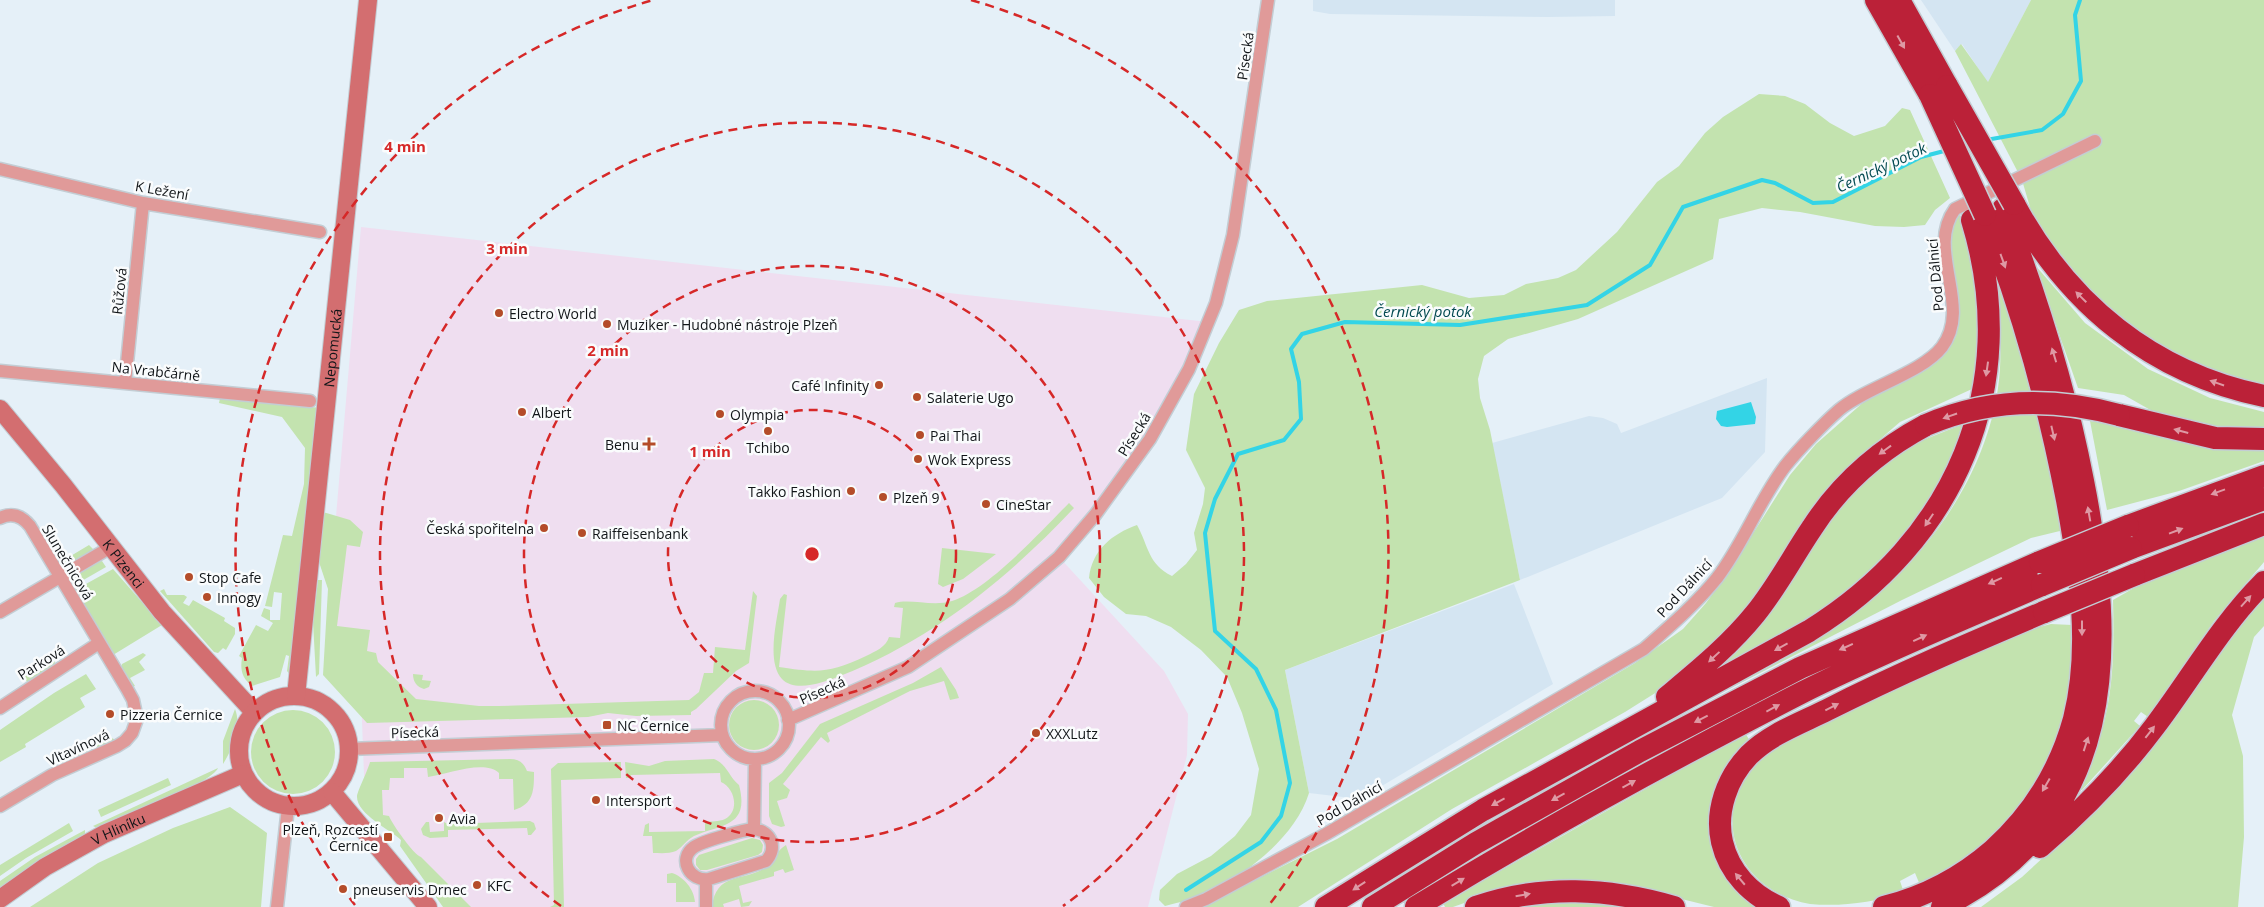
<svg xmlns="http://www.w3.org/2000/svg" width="2264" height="907" viewBox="0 0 2264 907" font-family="'Open Sans',sans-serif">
<rect width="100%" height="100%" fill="#e5f0f8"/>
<path fill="#efdef0" d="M361,227L1208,322L1150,439L1059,557L1164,671L1188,714L1187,755L1148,907H464L365,802L360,667L326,632Z"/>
<path fill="#d4e5f2" d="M1313,0H1615V16L1548,17L1330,14L1313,11Z
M1921,0H2031L1988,83L1962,44L1955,51Z
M1767,378L1765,452L1722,498L1520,580L1492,443L1589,416L1603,418L1617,424L1621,433Z
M1514,584L1553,684L1360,799L1309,793L1285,670Z"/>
<path fill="#c3e3af" d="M2031,0H2264V388L2215,374L2146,337L2110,309L2072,271L2048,241L2032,214L2022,180L1955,51L1961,44L1988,82Z
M1759,94L1785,96L1805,104L1830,123L1854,136L1885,126L1902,108L1910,110L1950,198L1935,210L1925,225L1904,227L1875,226L1800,212L1762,208L1719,219L1713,259L1578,319L1508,339L1484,356L1478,379L1480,398L1490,430L1520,580L1285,670L1309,793C1296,836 1248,873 1210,892C1196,899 1180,902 1165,906L1159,900L1160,890L1177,874L1211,856L1235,836L1251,815L1259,769L1242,713L1227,677L1201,650L1171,627L1146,616L1126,614L1104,597L1089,578C1092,550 1112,534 1137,525C1149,547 1148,564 1172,576L1186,564L1197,550L1194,533L1203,504L1205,488L1186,450L1194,394L1219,343L1239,310L1267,301L1422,285L1469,298L1504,295L1526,284L1558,278L1576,270L1617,232L1657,182L1679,166L1705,133L1723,117Z
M1959,213L1974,265L1980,342L1972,389L1900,422L1842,472L1820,498L1769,576L1732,626L1668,685L1625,712L1452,809L1298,907H1201L1337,839L1635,663L1683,629L1706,603L1726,576L1790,475L1816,444L1866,400L1933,363L1948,350L1956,336L1960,313L1951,246V228Z
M2035,265L2085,323L2148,369L2210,398L2264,412V429L2200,426L2161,416L2124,395L2078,388Z
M1997,289L2004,291L2019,335L2064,530L2031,538L1902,600L1729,689L1727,685C1755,669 1782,654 1809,638C1822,631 1836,624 1849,616C1923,564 1985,479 1998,388C2003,355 1999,322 1997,289Z
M220,398L321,408L291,676L287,671L289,656L286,655L280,677L252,686C242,678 240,670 242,658L239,656L256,625L268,631L273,623L261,616L264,608L270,610V620H280L282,593L274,592L272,607L265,606L283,535L292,536L304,484L305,448L282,417L219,403Z
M2090,421L2264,446V461L2179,491L2107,510Z
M1966,423L1937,490L1892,551L1831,606L1720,669L1719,667L1847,494L1898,450Z
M1069,503L1074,508C1006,580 933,639 840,676C825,682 795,693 782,679C766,662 777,620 780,599L784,594L787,595L779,667C819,673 830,673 866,656C876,651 886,647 889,637L900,638L903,608L894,607L895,603C910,598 932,607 952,601C989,589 1040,532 1069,503Z
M323,512L350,520L363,532L360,547L347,545L337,626L370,630L367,651L376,653L378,662L416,699L479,706H499L689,700L699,692L704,673H713L715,647L745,650L753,591L757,596L749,663L736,671L696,709L691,712V715L636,716L608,713L588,717L367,723L323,675L328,589L318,559Z
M2264,533V562L2214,621L2148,717L2141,712L2134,721L2140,726L2082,790L2079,789C2112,724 2115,672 2113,600L2141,584Z
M89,545L93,549L92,552L67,566L59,563Z
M942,548L996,554L963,579L943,587L938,584Z
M102,561L106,567L73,586C72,572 90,564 102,561Z
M113,569L162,625L113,655L75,590Z
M318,580H322L319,674L316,677L313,622Z
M164,589L167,595H184L187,597L183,603L189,606L193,600L225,618L224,621L235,628V634L226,650L223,648L218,653L214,652L160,591Z
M2264,594V626L2254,637L2232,715L2243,756L2244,837L2238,907H1981L2022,877L2060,842L2192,689Z
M2051,624L2072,625C2074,692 2060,750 2022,806C2018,812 2011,817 2006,823C1980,849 1953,868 1920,885L1915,873L1900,881L1904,893C1873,902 1842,907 1810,904C1752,894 1716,842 1740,786C1749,765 1768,753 1785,740L2024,631Z
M143,653L146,655L139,662L145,670L130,678L135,686L132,687L121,668L122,664Z
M52,657L56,665L27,682L24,677L25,673Z
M941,667L956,690L959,698L950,700L944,681L910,691L827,733L830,741L828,743L821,737L783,784L790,790L787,798L777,801L785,826L781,827L772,824L769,816V783L782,773L820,724L913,683Z
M86,674L96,689L80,698L85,707L25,744L26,747L0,762V730L54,693Z
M413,674L423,675L422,680L431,681L429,687L424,689C417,687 413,682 413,674Z
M729 725a25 25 0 1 1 50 0a25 25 0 1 1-50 0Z
M235,709C242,725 232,750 223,764V741Z
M251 752a42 42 0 1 1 84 0a42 42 0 1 1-84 0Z
M1745,733L1752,744L1713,805L1759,907H1714L1637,888L1498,891L1453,907H1445L1443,903Z
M105,735L116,740L98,749L93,740Z
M84,746L88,753L62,766L59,761Z
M510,759C519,759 524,763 527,771L534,772C534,790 534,804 514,810L513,779H499V773C484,759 446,775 428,777L427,768H404V778H390L389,790H382L383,815L389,816C392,824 414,855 421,857L471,907H443L400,846L401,840C391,830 356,814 357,796C358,790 368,770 370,762Z
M714,759C727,764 729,777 739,785C750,827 722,824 694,836C686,840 683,847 676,851C669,854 660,853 653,853L652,836H643L645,825L649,823V832L705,831V822C711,821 719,822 725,819C740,811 735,788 721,782L720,773L631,775V778H626L625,762L649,766L665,761Z
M621,762V778L561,780L564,907H550L554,905L551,769L558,763Z
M218,768C212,783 120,820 99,829L93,826Z
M168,778L171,785L101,817L98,810Z
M230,807L267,833L261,907H30L98,863L173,828Z
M530,821L534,823L536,829L531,835H528L527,828L448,830V837L430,838L423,835L421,829L426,822H429L430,832L444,831V822L448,824Z
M69,823L73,831L26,858L0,876V865Z
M85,830V836L38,862L0,888V881L35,857Z
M752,838L760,840L763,845L762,852L758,855L707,870H700L696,865V859L699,855Z
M786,845L794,870L785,873L783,869L774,872V876L739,886L743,903L752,901L749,906L741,907L739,899L723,904L724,907H712C716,872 743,882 765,868C773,862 777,850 786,845Z
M672,873C684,877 694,889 695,902H676V883H667V874Z
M1587,900L1631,907H1511L1519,905Z"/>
<path fill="#33d4e6" d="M1751,402L1756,417L1755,424L1727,427L1721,426L1716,419L1717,411Z"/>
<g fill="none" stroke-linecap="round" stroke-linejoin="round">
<path stroke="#33d4e6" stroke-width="4" d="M1986,140L2042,130L2063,114L2081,81L2075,15L2080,0
M1186,890L1261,842L1281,816L1290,783L1276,710L1256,669L1215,631L1205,533L1215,499L1238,454L1284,440L1301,419L1299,382L1291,349L1302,334L1345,322L1460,325L1587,305L1650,265L1683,207L1762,180L1775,183L1813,203L1833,202L1921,157L1948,150"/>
<g stroke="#c3cdd4" stroke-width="15">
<path id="street" d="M0,169L143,203L320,232
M0,371L310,401
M125,383L143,203
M0,518C12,512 22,516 30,526L127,689L133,700L137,719L132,733L125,741L117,746L52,775L0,806
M0,612L111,547
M721 725a34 34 0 1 1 68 0a34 34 0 1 1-68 0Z
M0,708L99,643
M788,720L908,667L1010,599L1059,557L1095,515L1150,439L1189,369L1216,303L1233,235L1268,0
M349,749L722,735
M754,829C771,831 778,848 766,861L709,879C690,882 677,859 694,847C703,841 743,830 754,829Z
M754,829L755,759
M277,907L288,807
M706,907V880
M1186,907L1206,899L1326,834L1644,649C1669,627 1696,604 1717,578C1744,543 1759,500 1786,465C1798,450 1824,423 1839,410C1865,388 1922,373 1942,347C1973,306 1925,250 1955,209L2095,141"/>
</g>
<g stroke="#c3cdd4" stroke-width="20">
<g id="secondary">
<path id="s1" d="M0,409L63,485L162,612L254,712"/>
<circle cx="294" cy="751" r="55"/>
<path id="s2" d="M296,696L368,0"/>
<path d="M332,792L428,907"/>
<path id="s3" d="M0,899L45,867L104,834L243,774"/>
</g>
</g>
<g stroke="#c3cdd4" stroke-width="25">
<path id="highway" d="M1876,0L1930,95
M1899,0L1947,86
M2014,204C2068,304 2152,373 2264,396
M2119,415L2215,438L2264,439
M2128,526L2264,476
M2131,548L2264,499
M2134,575L2264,524
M1667,697C1698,671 1730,645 1755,614C1777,587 1793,556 1812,528C1841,483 1879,450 1926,425
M2040,847C2082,811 2122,770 2155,726C2192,677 2221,625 2264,582
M1326,907L1483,810L1809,631C1955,541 2023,387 1972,220
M1373,907L1476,843L1640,751L1800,668L2040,562
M1416,907C1542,830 1672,759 1803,692C1881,653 1962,620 2042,585
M1476,907C1543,884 1608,888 1674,907
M1779,907C1751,895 1729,872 1722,842C1715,811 1727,778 1749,755C1770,734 1801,723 1827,710C1898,674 1971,643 2044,612
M1884,907C1924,897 1962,877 1993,850C2032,815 2060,770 2074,719C2092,647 2080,571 2067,500C2048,402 2022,307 1985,215
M1942,907C2119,821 2116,647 2083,481C2065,387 2037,298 2003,209"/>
</g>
<use href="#street" stroke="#e09a99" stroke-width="12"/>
<use href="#secondary" stroke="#d36e70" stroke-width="18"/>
<use href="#highway" stroke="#bb2138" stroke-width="22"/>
<g stroke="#c3cdd4" stroke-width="25" stroke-linecap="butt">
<path id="highway-bridge" d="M1947,86L2014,204
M1930,95L1985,215
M1926,425C1989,398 2053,397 2119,415
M2040,562L2128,526
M2042,585L2131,548
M2044,612L2134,575"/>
</g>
<use href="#highway-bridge" stroke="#bb2138" stroke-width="22"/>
</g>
<defs><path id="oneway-solid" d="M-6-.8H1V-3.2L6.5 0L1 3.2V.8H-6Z" transform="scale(1.25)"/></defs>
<g fill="#de99a4">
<use href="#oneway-solid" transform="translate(1901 42) rotate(61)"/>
<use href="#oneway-solid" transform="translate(2003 261) rotate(70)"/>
<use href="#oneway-solid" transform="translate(2081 297) rotate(-135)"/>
<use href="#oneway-solid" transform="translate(2054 355) rotate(-107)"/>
<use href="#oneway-solid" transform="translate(1987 369) rotate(98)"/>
<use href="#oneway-solid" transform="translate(2217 383) rotate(-161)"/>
<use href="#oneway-solid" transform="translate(1950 416) rotate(161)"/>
<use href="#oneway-solid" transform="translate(2181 431) rotate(-165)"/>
<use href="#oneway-solid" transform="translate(2053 433) rotate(77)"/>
<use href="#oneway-solid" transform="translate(1885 450) rotate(144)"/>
<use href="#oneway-solid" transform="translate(2218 492) rotate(160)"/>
<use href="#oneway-solid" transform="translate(2089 514) rotate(-100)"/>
<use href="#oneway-solid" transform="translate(1929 520) rotate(124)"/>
<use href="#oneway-solid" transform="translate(2176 531) rotate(-21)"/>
<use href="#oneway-solid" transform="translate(1995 581) rotate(156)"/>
<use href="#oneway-solid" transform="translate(2246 601) rotate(-48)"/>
<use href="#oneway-solid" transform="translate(2082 628) rotate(90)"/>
<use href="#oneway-solid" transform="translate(1920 638) rotate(-25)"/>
<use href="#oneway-solid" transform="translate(1781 647) rotate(151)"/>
<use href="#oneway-solid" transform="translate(1846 647) rotate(156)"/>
<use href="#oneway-solid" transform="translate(1714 657) rotate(137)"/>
<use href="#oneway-solid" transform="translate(1832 707) rotate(-27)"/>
<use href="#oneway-solid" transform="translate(1773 708) rotate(-28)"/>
<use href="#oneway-solid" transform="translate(1701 719) rotate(153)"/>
<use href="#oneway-solid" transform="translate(2150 732) rotate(-52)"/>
<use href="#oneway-solid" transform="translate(2086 744) rotate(-72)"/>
<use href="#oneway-solid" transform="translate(1629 784) rotate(-29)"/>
<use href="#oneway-solid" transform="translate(2046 785) rotate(120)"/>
<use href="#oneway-solid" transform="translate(1558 797) rotate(151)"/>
<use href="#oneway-solid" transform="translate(1498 802) rotate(151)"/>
<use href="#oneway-solid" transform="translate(1740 879) rotate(-130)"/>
<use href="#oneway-solid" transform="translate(1458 882) rotate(-31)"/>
<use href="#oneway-solid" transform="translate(1359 886) rotate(147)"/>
<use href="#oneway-solid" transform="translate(1523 895) rotate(-10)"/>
</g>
<g fill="none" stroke="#d62828" stroke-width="2.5" stroke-dasharray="9 6">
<circle cx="812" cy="554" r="144"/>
<circle cx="812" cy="554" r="288"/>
<path d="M561 906A432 432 0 1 1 1063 906"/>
<path d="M355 905A576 576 0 0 1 653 0M971 0A576 576 0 0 1 1269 905"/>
</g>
<g fill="#b44c29" stroke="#fafcfd" stroke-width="2">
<circle cx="499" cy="313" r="5"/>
<circle cx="607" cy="324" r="5"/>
<circle cx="879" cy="385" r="5"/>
<circle cx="917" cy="397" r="5"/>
<circle cx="522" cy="412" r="5"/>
<circle cx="720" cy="414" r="5"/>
<circle cx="768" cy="431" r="5"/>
<circle cx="920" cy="435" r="5"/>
<path d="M646.5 436.5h5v5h5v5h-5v5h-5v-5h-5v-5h5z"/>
<circle cx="918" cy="459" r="5"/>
<circle cx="851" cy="491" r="5"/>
<circle cx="883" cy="497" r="5"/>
<circle cx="986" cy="504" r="5"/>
<circle cx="544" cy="528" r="5"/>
<circle cx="582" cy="533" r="5"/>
<circle cx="189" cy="577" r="5"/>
<circle cx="207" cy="597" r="5"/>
<circle cx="110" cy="714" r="5"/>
<rect x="602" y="720" width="10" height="10" rx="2.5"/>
<circle cx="1036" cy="733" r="5"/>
<circle cx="596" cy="800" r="5"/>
<circle cx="439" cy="818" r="5"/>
<rect x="383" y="832" width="10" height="10" rx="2.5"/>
<circle cx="477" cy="885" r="5"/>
<circle cx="343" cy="889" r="5"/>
</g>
<g text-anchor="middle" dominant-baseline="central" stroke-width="5" stroke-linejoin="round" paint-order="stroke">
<g font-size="14" fill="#111518" stroke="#fafcfd">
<text transform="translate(1245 56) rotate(-82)">Písecká</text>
<text transform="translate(162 190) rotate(10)">K Ležení</text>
<text transform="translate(1935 275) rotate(-95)">Pod Dálnicí</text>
<text transform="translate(119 291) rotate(-84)">Růžová</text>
<text stroke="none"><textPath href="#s2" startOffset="350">Nepomucká</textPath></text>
<text transform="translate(156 371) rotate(6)">Na Vrabčárně</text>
<text transform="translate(1134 434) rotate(-58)">Písecká</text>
<text transform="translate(68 562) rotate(59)">Slunečnicová</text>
<text stroke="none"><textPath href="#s1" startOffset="198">K Plzenci</textPath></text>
<text transform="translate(1684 588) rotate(-47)">Pod Dálnicí</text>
<text transform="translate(41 662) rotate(-32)">Parková</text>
<text transform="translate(822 690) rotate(-24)">Písecká</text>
<text transform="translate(415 732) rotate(-2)">Písecká</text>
<text transform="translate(78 747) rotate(-25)">Vltavínová</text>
<text transform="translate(1349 803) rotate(-30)">Pod Dálnicí</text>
<text stroke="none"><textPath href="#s3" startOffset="138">V Hliníku</textPath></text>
</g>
<g font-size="14" fill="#111518" stroke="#fafcfd" text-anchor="start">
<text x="509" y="313">Electro World</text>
<text x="617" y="324">Muziker - Hudobné nástroje Plzeň</text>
<text x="869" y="385" text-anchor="end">Café Infinity</text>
<text x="927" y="397">Salaterie Ugo</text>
<text x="532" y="412">Albert</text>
<text x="730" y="414">Olympia</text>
<text x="930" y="435">Pai Thai</text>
<text x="639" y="444" text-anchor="end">Benu</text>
<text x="768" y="447" text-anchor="middle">Tchibo</text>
<text x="928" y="459">Wok Express</text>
<text x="841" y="491" text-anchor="end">Takko Fashion</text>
<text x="893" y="497">Plzeň 9</text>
<text x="996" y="504">CineStar</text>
<text x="534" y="528" text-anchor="end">Česká spořitelna</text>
<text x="592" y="533">Raiffeisenbank</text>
<text x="199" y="577">Stop Cafe</text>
<text x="217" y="597">Innogy</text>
<text x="120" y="714">Pizzeria Černice</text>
<text x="617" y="725">NC Černice</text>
<text x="1046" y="733">XXXLutz</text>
<text x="606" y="800">Intersport</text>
<text x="449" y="818">Avia</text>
<text x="378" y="829" text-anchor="end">Plzeň, Rozcestí<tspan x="378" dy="16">Černice</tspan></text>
<text x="487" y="885">KFC</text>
<text x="353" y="889">pneuservis Drnec</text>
</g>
<g font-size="15" font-style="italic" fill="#044b52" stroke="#fafcfd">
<text transform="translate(1881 167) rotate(-25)">Černický potok</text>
<text x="1423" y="311">Černický potok</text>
</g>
</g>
<circle cx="812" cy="554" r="8" fill="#d62828" stroke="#fafcfd" stroke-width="2.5"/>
<g font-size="15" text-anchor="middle" font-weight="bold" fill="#d62828" stroke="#fafcfd" stroke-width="5" stroke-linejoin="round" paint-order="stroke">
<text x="405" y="152">4 min</text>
<text x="507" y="254">3 min</text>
<text x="608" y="356">2 min</text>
<text x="710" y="457">1 min</text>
</g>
</svg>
